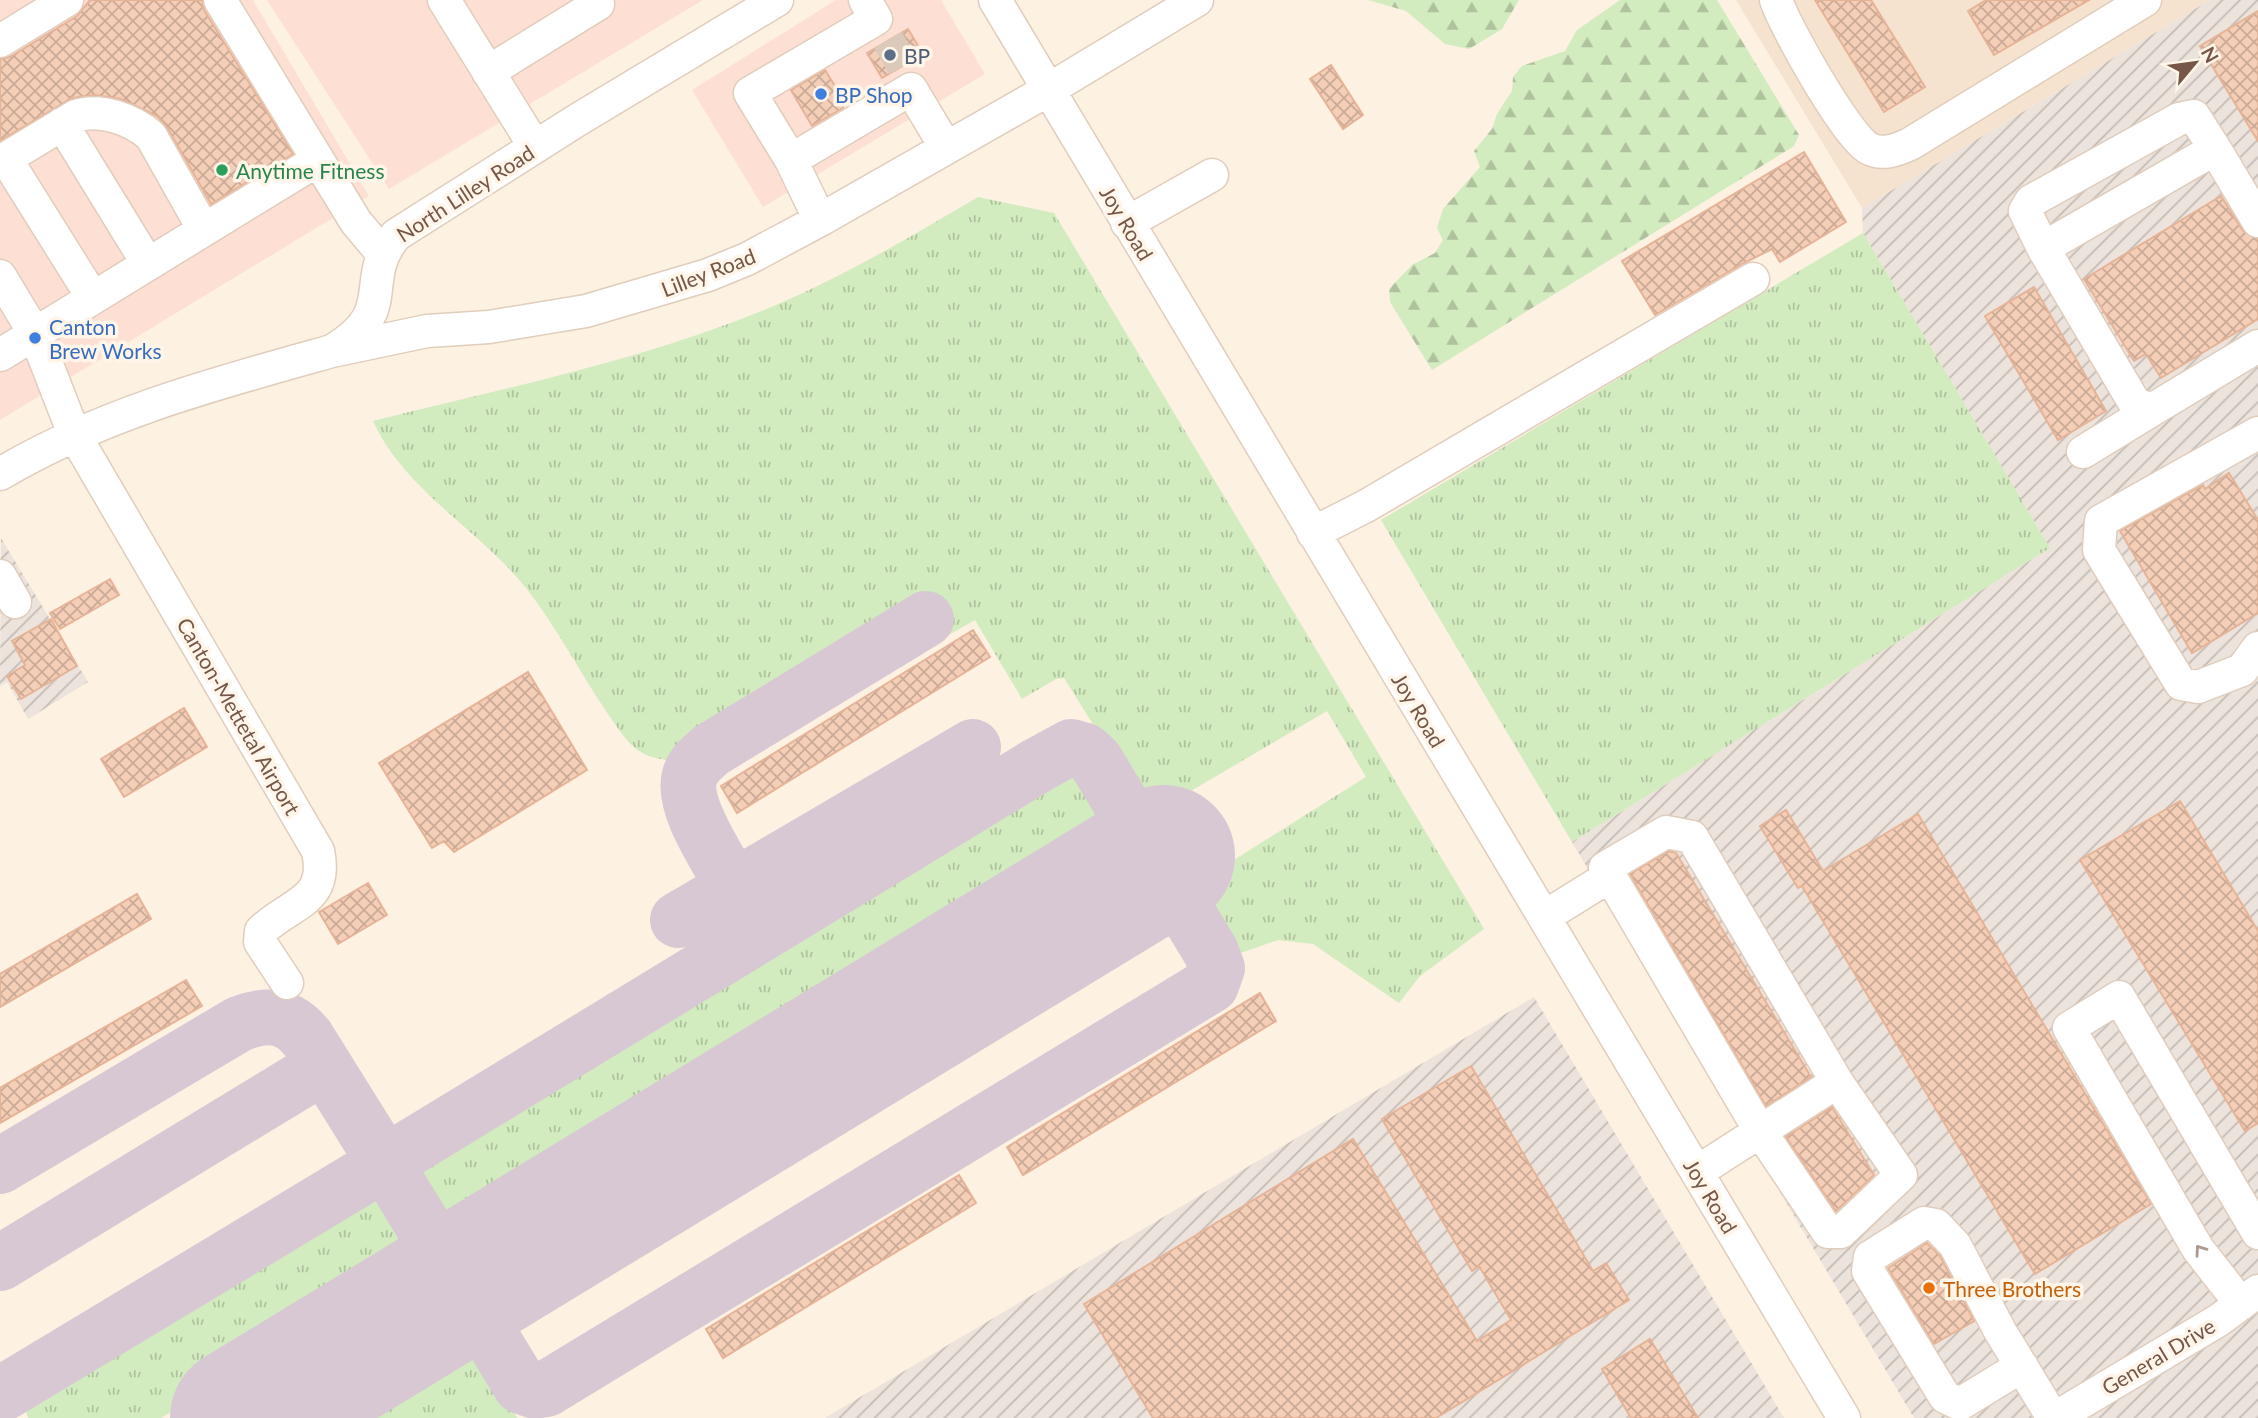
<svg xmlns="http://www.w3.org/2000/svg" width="2258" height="1418" viewBox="0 0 2258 1418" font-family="Lato,sans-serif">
<defs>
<pattern id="industrial-furrows" width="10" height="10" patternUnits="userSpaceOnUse" patternTransform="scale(1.75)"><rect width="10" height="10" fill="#ebe3dc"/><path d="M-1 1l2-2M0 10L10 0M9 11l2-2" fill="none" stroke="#c3bbb4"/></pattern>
<pattern id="grass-tufts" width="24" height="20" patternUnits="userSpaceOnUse" patternTransform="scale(1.75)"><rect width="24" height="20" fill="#d2ebbf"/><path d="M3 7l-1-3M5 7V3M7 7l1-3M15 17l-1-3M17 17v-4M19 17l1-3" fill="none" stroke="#afc19d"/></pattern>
<pattern id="forest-firs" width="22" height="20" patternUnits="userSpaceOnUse" patternTransform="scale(1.75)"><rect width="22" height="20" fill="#d2ebbf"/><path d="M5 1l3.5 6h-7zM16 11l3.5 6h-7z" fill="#afc19d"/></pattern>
<pattern id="building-cross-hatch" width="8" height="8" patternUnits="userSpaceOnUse" patternTransform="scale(1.75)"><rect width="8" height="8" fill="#f4ceb7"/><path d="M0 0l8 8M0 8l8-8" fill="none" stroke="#caaa97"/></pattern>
</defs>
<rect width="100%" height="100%" fill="#fdf1e1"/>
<path fill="#f5e3cf" d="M1736,0H2210L1862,208Z"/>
<path fill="#fedfd4" d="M0,0H253L369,196L0,420Z
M267,0H703L389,189Z
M836,0H941L985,74L763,207L692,90Z"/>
<path fill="url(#industrial-furrows)" d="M2210,0H2258V1418H1914L1572,842L2050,548L1863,233L1862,208Z
M1,538L88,682L28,719L7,682L0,686Z
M1534,997L1784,1418H825Z"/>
<path fill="url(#grass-tufts)" d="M978,197L1054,213L1484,929L1420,976L1399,1003L1313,944L1278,940L1232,956L1191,887L1366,777L1327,711L1150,815L1064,678L1056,679L1022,699L975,620L947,636L927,604L686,749L678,760C638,761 628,743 608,714C580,673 557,627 526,588C479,529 405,491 373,421C508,387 647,360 776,305C846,275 912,236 978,197Z
M1863,233L2050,548L1572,842L1381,520Z
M1074,774L1099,799L1111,826L1100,847L476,1225L457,1232L438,1212L418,1169L462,1131L1041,782Z
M378,1194L408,1232L420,1260L418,1264L161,1418H28L25,1408L67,1371L328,1211Z
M459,1330L480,1351L517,1418H314Z"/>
<path fill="url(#forest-firs)" d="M1368,0H1519L1502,29L1469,49L1445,44L1406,11Z
M1620,0H1717L1799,135L1794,146L1432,370L1390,302L1389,289L1412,265L1435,253L1443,240L1437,228L1443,209L1480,167L1474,151L1492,129L1497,114L1512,91L1513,77L1522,66L1565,51L1577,30Z"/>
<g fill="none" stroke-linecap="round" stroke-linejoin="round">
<path stroke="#d8c8d4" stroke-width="56" d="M1071,747L1085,751L1095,760L1211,952L1217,968L1211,985L546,1389L535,1391L521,1386L385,1163L1038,765Z
M734,888C720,861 680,806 690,775C694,764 703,757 711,750L926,619
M678,920L973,747
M0,1166L239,1024C267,1013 288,1014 307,1038L385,1163L0,1395
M0,1263L324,1066"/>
<path stroke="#d8c8d4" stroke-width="142" d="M241,1418L1164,856"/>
</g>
<path fill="url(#building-cross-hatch)" stroke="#e7b397" stroke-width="2" d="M90,0H202L204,10L293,154L211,204L167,127L157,116L121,99L94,95L72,98L0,141V59L10,57L77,16Z
M1815,0H1871L1925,87L1884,112Z
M1986,0H2089L1994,55L1968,11Z
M2258,11V141L2200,46Z
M908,29L923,54L882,78L867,53Z
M1331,65L1363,115L1343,129L1310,79Z
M825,70L843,99V108L812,126L791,90Z
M1804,152L1846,222L1780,262L1772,249L1744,263L1655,315L1622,261Z
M2221,196L2243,231L2258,239V319L2161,378L2146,354L2134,361L2084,279Z
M2034,287L2106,411L2058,440L1985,316Z
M2229,473L2258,520V613L2192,653L2120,531L2203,485L2205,489Z
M110,579L119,595L60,629L50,613Z
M51,619L77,666L21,699L7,676L25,665L12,641Z
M973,630L990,657L737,813L721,786Z
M528,672L587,770L454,852L444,841L432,848L379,763Z
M184,708L207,747L124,797L101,759Z
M2180,801L2258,931V1123L2245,1131L2080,860Z
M1786,810L1823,871L1918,814L2151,1204L2035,1274L1802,886L1798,888L1760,826Z
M1669,851L1676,853L1811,1077L1766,1106L1630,874Z
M368,883L387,915L338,944L319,912Z
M137,894L151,919L0,1007V974Z
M186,980L202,1006L0,1123V1088Z
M1260,993L1276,1021L1023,1175L1007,1147Z
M1471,1066L1593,1271L1606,1263L1629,1300L1436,1418H1153L1084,1304L1353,1139L1477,1341L1511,1320L1479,1266L1472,1271L1382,1119Z
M1832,1107L1874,1175L1836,1211L1786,1137Z
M959,1175L976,1203L723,1358L706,1329Z
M1927,1243L1940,1256L1974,1321L1934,1344L1888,1268Z
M1650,1339L1698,1418H1631L1602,1369Z"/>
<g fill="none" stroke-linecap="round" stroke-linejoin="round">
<path stroke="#dbcaba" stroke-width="32" stroke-dasharray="32 16" stroke-linecap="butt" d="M888,40L903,66"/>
<g stroke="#e1cdbc" stroke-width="35">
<path id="minor" d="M220,0L356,222L383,254
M444,0L535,147
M865,0L876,19L750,93L791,160L911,89L945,146
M995,0L1844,1418
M1776,0C1785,27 1846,135 1868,148C1882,156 1897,150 1910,144L2145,0
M0,41L67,0
M488,72L598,4
M62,124L148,264
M6,159L93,298
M791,160L820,220
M0,162L76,116C100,108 132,119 151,136L204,230
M2258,221L2215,149L2043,248L2134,402L2150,411L2258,346
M1127,223L1212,175
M2043,248L2025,211L2031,201L2179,119L2194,116L2215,149
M0,276L35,334L74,434L318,851C329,902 291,902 261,931L260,942L287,983
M332,351L427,331L489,327L586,311L708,275L747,259L820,220L1048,90L1197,0
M0,355L318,160
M2258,433L2101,521L2099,550L2181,684L2198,687L2242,670L2258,648
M2083,452L2150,411
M0,474C103,413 217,383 332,351C401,310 357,282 396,235L579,119L777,0
M1313,533L1366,506L1753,279
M0,576L15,602
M1610,876L1760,1131L1828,1232H1841L1901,1175L1837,1082
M1544,917L1610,876L1605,868L1666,832L1692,837L1837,1082L1697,1172
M2241,1304L2198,1249L2069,1028L2119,997L2258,1233
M2022,1366L1960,1404L1945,1397L1868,1271L1870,1257L1924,1223L1936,1225L1955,1245L2000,1331L2053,1418
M2055,1418L2219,1320L2258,1291"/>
</g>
<use href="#minor" stroke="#fff" stroke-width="32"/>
</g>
<defs><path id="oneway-chevron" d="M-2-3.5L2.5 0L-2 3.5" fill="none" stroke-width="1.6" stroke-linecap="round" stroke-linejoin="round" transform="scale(1.75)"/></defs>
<use stroke="#ac9a91" href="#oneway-chevron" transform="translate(2200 1250) rotate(-125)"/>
<circle fill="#5c6f8a" stroke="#fff5e8" stroke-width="2.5" cx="890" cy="55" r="7"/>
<g fill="#3f7fe0" stroke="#fff5e8" stroke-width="2.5">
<circle cx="821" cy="94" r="7"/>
<circle cx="35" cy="338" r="7"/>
</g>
<circle fill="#2e9e5b" stroke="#fff5e8" stroke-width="2.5" cx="222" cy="170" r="7"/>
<circle fill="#e8710a" stroke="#fff5e8" stroke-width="2.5" cx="1929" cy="1288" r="7"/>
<g text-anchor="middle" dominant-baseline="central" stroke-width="7" stroke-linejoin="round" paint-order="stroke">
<g font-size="21" fill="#4e5e75" stroke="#fff5e8" text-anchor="start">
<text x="904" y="55">BP</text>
</g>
<g font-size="21" fill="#366cbe" stroke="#fff5e8" text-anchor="start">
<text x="835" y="94">BP Shop</text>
<text x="49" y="326">Canton<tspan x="49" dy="24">Brew Works</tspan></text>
</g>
<g font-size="21" fill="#27864d" stroke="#fff5e8" text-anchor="start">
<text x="236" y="170">Anytime Fitness</text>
</g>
<g font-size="21" fill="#755647" stroke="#fff5e8">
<text transform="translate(465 193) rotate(-33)">North Lilley Road</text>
<text transform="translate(1127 223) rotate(59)">Joy Road</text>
<text transform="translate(708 272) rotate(-21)">Lilley Road</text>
<text transform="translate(1419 710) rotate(59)">Joy Road</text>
<text transform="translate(239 716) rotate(60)">Canton-Mettetal Airport</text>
<text transform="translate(1711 1196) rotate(59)">Joy Road</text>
<text transform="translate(2158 1356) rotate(-31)">General Drive</text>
</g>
<g font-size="21" fill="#c56008" stroke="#fff5e8" text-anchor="start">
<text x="1943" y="1288">Three Brothers</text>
</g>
</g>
<g transform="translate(2195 63) rotate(61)" stroke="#fff5e8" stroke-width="5" paint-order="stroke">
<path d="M0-5L12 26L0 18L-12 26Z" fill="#755647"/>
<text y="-10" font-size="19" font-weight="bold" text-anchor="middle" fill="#755647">N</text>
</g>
</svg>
